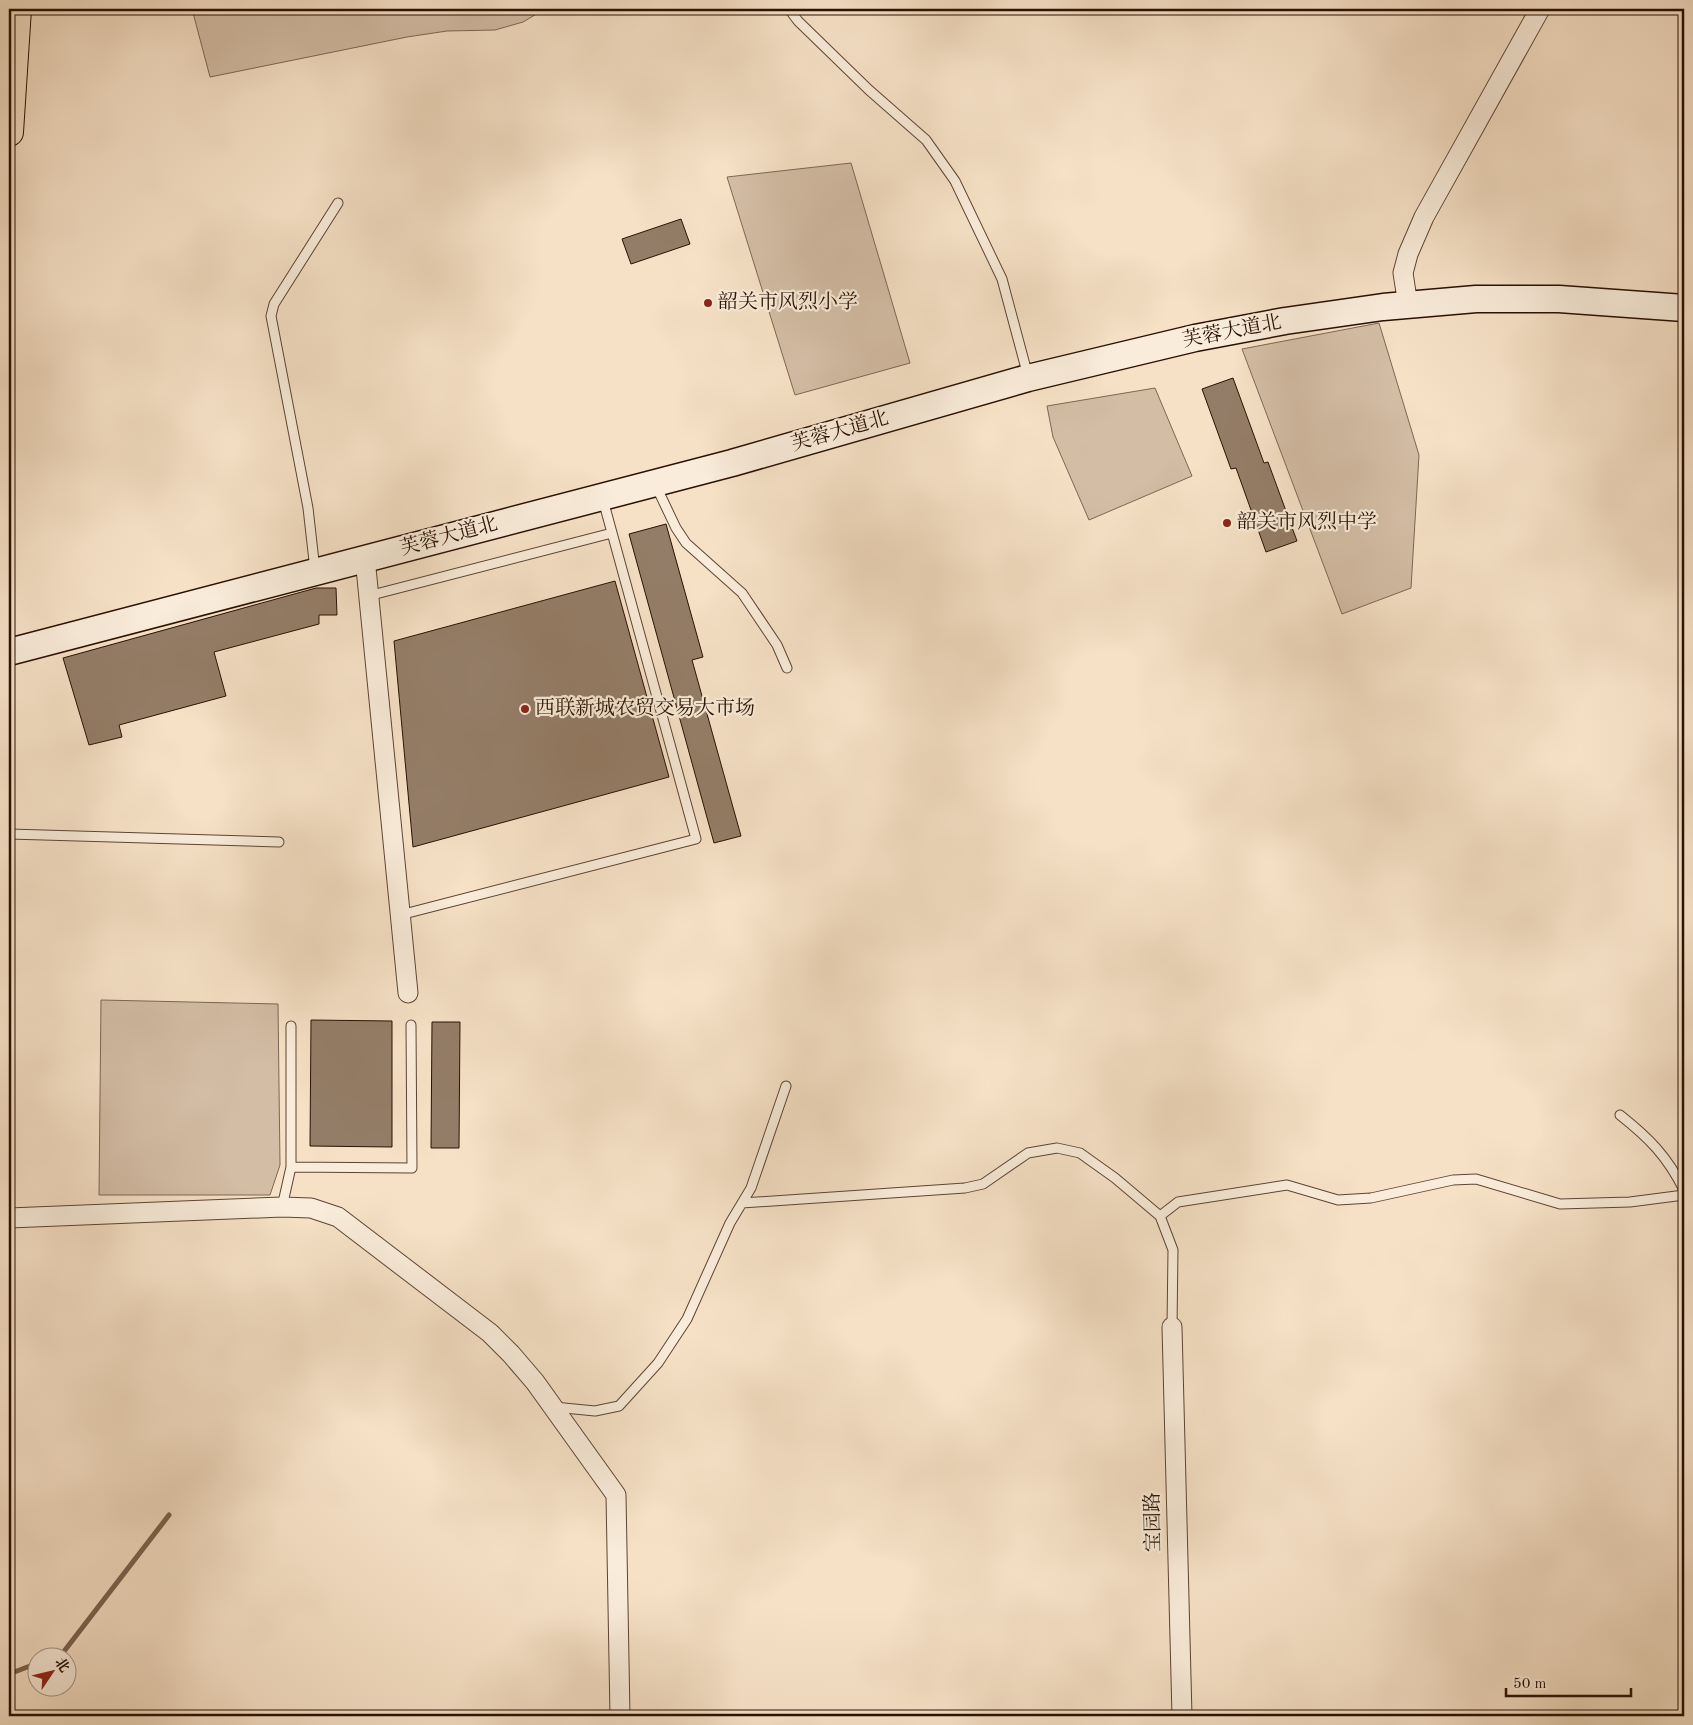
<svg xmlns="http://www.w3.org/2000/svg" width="1693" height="1725" viewBox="0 0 1693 1725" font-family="'Old Standard TT','Noto Serif SC',serif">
<rect width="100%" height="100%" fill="#f6e1c6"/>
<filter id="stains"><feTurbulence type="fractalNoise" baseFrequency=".004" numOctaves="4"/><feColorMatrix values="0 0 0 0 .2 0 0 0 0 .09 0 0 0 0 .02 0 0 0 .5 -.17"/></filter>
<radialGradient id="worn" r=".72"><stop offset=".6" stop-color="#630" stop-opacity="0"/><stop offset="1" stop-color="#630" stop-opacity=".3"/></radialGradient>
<path fill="#d3bda5" stroke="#7e6654" d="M192,9H545L523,22L495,30L447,31L407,37L210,77Z
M851,163L910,363L795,395L727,177Z
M1379,323L1419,455L1411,588L1342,614L1242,349Z
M1155,388L1192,476L1089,520L1053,437L1047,406Z
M101,1000L278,1004L280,1165L270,1195H99Z"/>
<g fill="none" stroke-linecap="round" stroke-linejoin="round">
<path stroke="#7b6350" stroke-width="5" d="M54,1658L62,1654L169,1515
M9,1674L38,1663"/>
</g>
<path fill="#947d68" stroke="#2a1003" d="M681,219L690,244L631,264L622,239Z
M1233,378L1264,463L1268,462L1297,541L1266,552L1236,468L1231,469L1202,389Z
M666,524L703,657L692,660L741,836L714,843L629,534Z
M615,581L669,777L413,847L394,641Z
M316,588H336L337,615H319V624L214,652L226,696L119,725L122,737L89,745L63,658Z
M311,1020L392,1021V1147L310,1146Z
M432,1022H460L459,1148H431Z"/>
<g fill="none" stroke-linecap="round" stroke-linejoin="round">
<g stroke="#5d4434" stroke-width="11">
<path id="lane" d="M789,9L798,21L869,90L926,140L955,181L1002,279L1028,376
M656,486L676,528L686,543L742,593L777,645L787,668
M315,570L308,508L271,316L274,304L338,203
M368,596L612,533
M9,834L279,842
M400,915L696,839L603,500
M1620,1115C1649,1138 1667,1156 1684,1190
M291,1167L412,1168L411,1025
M742,1203L965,1188L983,1184L1028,1153L1057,1148L1080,1153L1115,1178L1160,1216L1173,1250L1172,1327
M282,1207L291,1167V1026
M1160,1216L1178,1202L1287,1185L1338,1200L1371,1198L1453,1180L1476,1179L1560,1204L1630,1202L1684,1195
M554,1407L595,1411L619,1406L658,1363L687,1319L730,1223L751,1188L786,1086"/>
</g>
<g stroke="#5d4434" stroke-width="21">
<path id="street" d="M1408,305L1403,273L1408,254L1424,217L1540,9
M365,558L408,993
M9,1218L282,1207L311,1208L338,1217L490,1333L511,1354L535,1382L616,1495L620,1716
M1172,1327L1182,1716"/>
</g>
<g stroke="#2a1003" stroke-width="29">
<path id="secondary" d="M9,652L732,463L1028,378L1195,338L1285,321L1383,307L1476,299H1559L1684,308"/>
</g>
<g stroke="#2a1003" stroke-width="30">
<path id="primary" d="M9,132L17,9"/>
</g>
<use href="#lane" stroke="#f9ecda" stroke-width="9"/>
<use href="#street" stroke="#f9ecda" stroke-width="19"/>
<use href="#secondary" stroke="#f9ecda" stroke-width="26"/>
<use href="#primary" stroke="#f6e1c6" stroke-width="28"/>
</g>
<g fill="#8f2418" stroke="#f9ecda" stroke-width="2">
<circle cx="708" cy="303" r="5"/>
<circle cx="1227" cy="523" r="5"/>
<circle cx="525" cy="709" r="5"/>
</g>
<g text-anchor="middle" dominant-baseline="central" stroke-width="4.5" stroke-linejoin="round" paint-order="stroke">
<g font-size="20" fill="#2a1003" stroke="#f9ecda" text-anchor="start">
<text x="718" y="303">韶关市风烈小学</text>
<text x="1237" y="523">韶关市风烈中学</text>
<text x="535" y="709">西联新城农贸交易大市场</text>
</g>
<g font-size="20" fill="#2a1003" stroke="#f9ecda">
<text transform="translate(1232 332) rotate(-11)">芙蓉大道北</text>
<text transform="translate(840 432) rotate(-16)">芙蓉大道北</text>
<text transform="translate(449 537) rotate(-15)">芙蓉大道北</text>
<text transform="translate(1154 1522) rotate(-91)">宝园路</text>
</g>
</g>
<rect width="1693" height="1725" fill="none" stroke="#f6e1c6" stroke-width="30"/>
<rect x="10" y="10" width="1673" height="1705" fill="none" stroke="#2a1003" stroke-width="2.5"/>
<rect x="15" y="15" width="1663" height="1695" fill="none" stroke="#2a1003"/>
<g transform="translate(52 1672) rotate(55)"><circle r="24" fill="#f9ecda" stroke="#a69484"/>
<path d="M0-4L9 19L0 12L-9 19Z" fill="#8f2418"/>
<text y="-8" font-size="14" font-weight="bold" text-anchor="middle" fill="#2a1003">北</text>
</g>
<path d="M1506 1688v8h125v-8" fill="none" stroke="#2a1003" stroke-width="2.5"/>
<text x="1513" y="1688" font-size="15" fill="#2a1003" stroke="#f9ecda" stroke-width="4" paint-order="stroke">50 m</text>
<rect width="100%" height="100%" filter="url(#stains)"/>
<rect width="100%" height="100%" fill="url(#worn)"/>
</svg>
